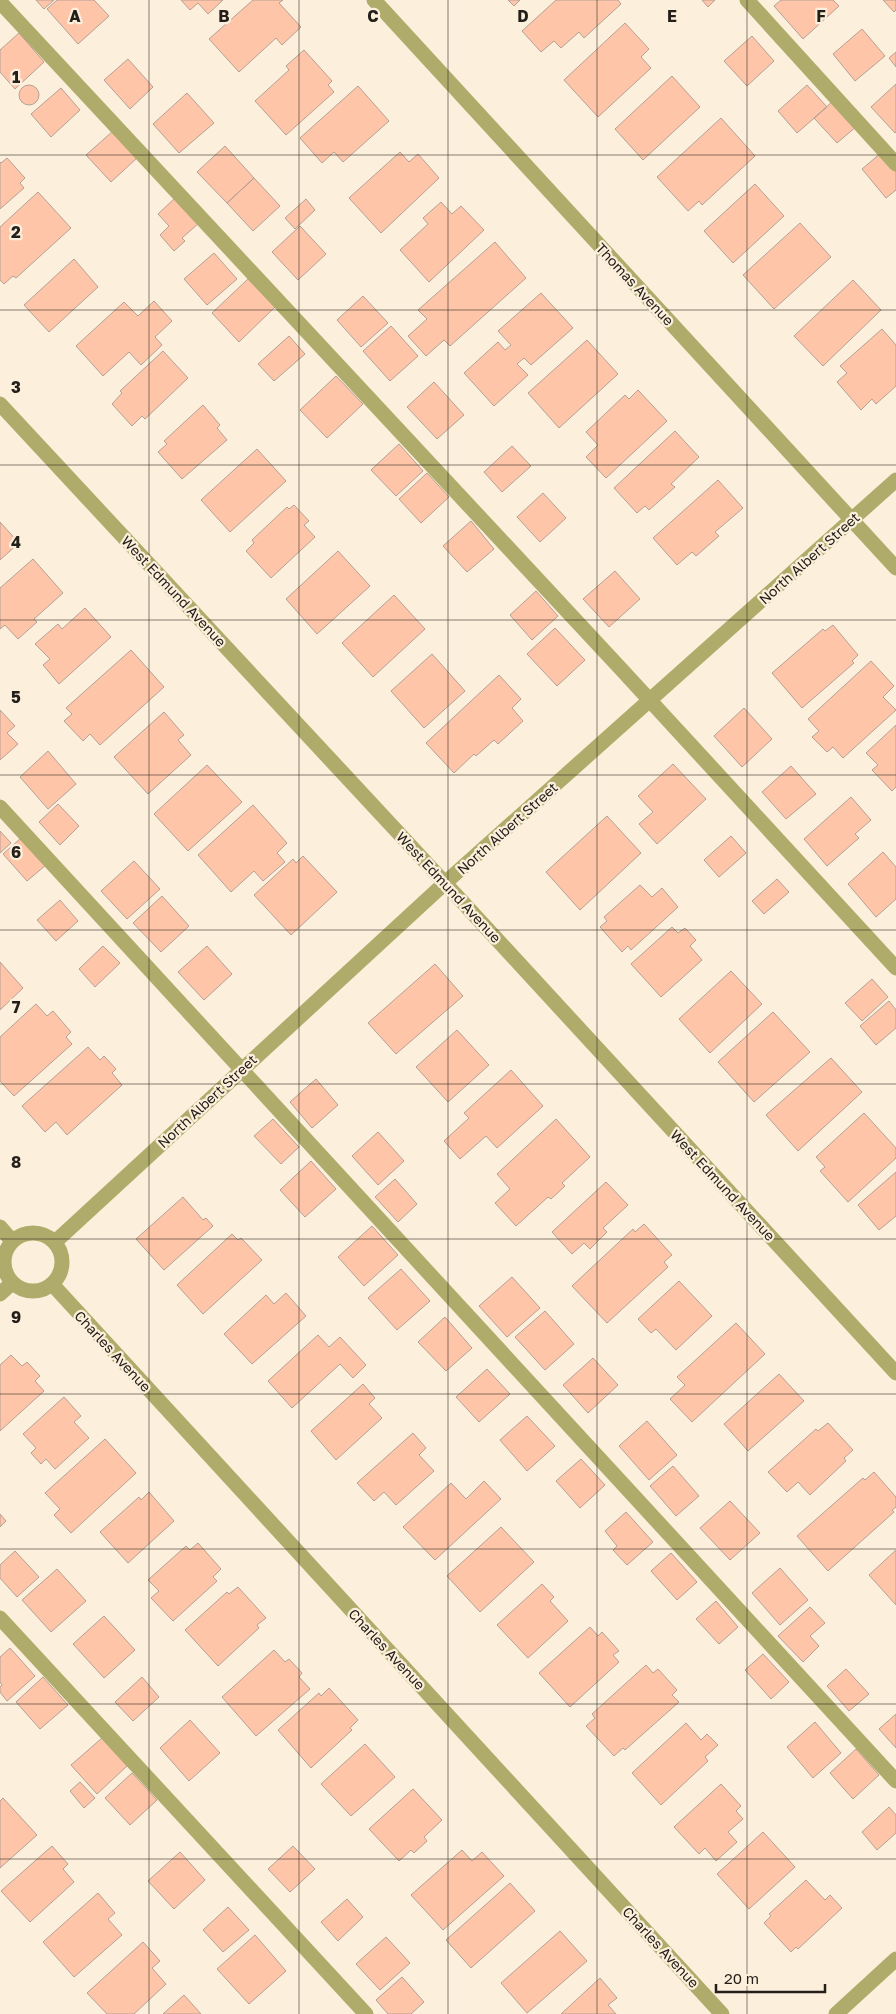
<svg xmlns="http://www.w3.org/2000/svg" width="896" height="2014" viewBox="0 0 896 2014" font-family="'Golos Text',sans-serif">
<rect width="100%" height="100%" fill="#fcefdc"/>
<path fill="#ffc5a8" stroke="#b5a096" d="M36,0H54L44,9Z
M57,0H94L109,16L78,44L47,9Z
M181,0H223L208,14L198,3L190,10Z
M253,0H283L279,3L301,27L282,45L276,38L239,72L209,39Z
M508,0H520L514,6Z
M556,0H618L621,4L584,38L579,32L561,48L554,41L541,52L522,31Z
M702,0H715L708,7Z
M781,0H833L839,6L803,39L774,6Z
M883,0H896V10L894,12Z
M625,23L649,49L641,57L651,68L598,117L564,80Z
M862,29L885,56L855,81L833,54Z
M19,33L44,62L15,89L0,72V50Z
M752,36L774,61L747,86L724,61Z
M304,50L332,81L328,85L334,92L286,135L255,101L289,70L286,66Z
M896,52V67L889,58Z
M128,59L153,87L130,109L104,80Z
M672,76L700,107L643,160L615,129Z
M896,84V132L895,133L871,107Z
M807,85L827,107L797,133L778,111Z
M19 95a10 10 0 1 1 20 0a10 10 0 1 1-20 0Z
M358,86L389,121L343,162L334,152L322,163L300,138Z
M61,88L80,110L51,137L31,114Z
M187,93L214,123L179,153L153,124Z
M834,100L857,126L837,143L814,118Z
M721,118L755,156L702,205L699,201L688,211L657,177Z
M113,131L137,158L111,182L86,155Z
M225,146L254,178L227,203L197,172Z
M400,152L409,162L418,154L439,178L381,233L349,198Z
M881,153L896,172V190L886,198L862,169Z
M7,158L25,178L20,183L24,188L0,209V162L1,163Z
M254,178L280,206L253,231L227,203Z
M755,184L784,216L733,263L704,231Z
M38,192L71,228L16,278L13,276L4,284L0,280V227Z
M175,198L199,223L182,238L185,241L174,251L160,235L169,226L158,214Z
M306,199L315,210L295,229L285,218Z
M441,202L452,214L461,206L484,230L429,282L400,250L428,224L423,218Z
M800,223L831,257L774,309L743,275Z
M300,226L326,254L298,280L272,252Z
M495,242L526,278L450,346L444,340L426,356L408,336L427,319L418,310Z
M214,253L237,279L207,305L184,279Z
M74,259L98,287L49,332L24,305Z
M248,279L275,307L239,342L212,313Z
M853,280L881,310L823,366L794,336Z
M541,293L573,328L531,365L524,358L517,364L528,375L494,406L464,373L498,342L505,350L511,345L498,331Z
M363,296L388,323L361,347L337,320Z
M154,301L172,321L155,337L162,345L141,365L129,352L103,376L76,346L124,302L138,316Z
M391,326L418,356L390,381L363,351Z
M882,329L896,345V386L876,404L872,399L861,410L837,382L847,373L840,366Z
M289,336L305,354L274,381L258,364Z
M587,340L618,374L559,428L528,393Z
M163,351L188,378L145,419L142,416L132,426L112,404L122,393L120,391Z
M336,376L363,404L327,438L300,410Z
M434,382L464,415L437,439L407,407Z
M638,390L667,421L606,478L586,457L598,445L586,432L625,395L629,399Z
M203,405L220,425L217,428L227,440L182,479L158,452L167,444L164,441Z
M675,431L699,457L671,484L675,487L649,510L645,506L637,513L614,488Z
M399,444L423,471L396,496L371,470Z
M512,446L531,466L502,492L484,472Z
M257,449L286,481L230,532L201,500Z
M427,473L449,497L421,523L399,499Z
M718,480L743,508L715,532L719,536L696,556L692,552L677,565L653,538Z
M543,493L566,518L540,542L517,517Z
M294,505L309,521L304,525L315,537L271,578L246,551L254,543L252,540L287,507L289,509Z
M471,521L494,549L467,572L443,546Z
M0,522L19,543L0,560Z
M338,551L370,586L317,634L286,599Z
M33,559L63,593L34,619L37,622L18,639L5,625L0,629V588Z
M615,571L640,599L609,627L583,599Z
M536,591L558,616L532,640L510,615Z
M394,595L425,629L373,677L342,643Z
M85,608L111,637L59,684L43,665L50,659L35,644L58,624L62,629Z
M833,625L858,655L852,661L854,663L802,708L772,673L823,629L825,631Z
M555,628L585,660L557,686L527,654Z
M131,650L164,687L100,745L90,734L83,741L64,721L72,714L66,708Z
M432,654L465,691L424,728L391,691Z
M871,661L894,686L883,697L896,710L843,758L833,747L827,752L812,737L819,731L808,719Z
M499,675L521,699L512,708L523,721L498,744L494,740L476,756L474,754L454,773L426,743Z
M744,708L772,739L742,767L714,736Z
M0,710L15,726L7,733L18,744L0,760Z
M164,712L184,735L178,740L191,755L148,794L114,757Z
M896,725V787L892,791L872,770L878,765L866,753Z
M48,751L76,784L48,809L20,777Z
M673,764L706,799L657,844L639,824L653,812L638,796Z
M207,765L242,802L188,851L154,814Z
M791,766L816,794L786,819L762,792Z
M851,797L871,820L855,834L859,838L827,866L804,839Z
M58,804L79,826L60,845L39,822Z
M253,805L287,843L277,853L285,862L263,881L254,871L231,892L198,855Z
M607,816L641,853L580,910L546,872Z
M0,831L11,843L0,853Z
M731,836L746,853L719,877L704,860Z
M21,838L46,865L27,881L3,854Z
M883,852L896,867V899L876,917L848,884Z
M303,856L337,892L291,935L254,895L293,859L296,863Z
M134,861L160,889L127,919L101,891Z
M777,879L789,892L764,914L752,901Z
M640,885L652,897L662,888L678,907L631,950L628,946L622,952L600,927L607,921L604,917Z
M162,896L189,926L161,952L133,923Z
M60,900L78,921L56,941L37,920Z
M672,927L678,933L685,928L696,940L690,946L702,960L661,997L631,964Z
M103,946L120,963L95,987L79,969Z
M207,946L232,974L204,1000L178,972Z
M0,962L23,988L0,1010Z
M435,964L463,996L396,1054L368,1023Z
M731,971L762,1004L710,1053L679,1019Z
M872,979L888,997L862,1021L845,1003Z
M889,1001L896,1010V1028L876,1045L860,1026Z
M36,1004L47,1016L53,1011L71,1032L66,1037L72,1044L14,1096L0,1081V1037Z
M773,1012L810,1052L754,1102L718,1062Z
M457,1030L489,1065L448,1102L416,1067Z
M88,1047L100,1060L104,1056L116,1069L112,1073L122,1085L67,1135L56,1122L45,1132L22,1106Z
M831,1058L862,1092L798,1151L766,1115Z
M511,1070L543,1106L497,1148L486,1136L460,1159L444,1141L469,1118L464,1113Z
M316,1079L338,1105L312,1128L290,1102Z
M864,1113L896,1148V1158L848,1202L820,1171L825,1167L816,1157Z
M273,1119L299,1147L281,1164L254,1136Z
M556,1119L590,1157L562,1183L565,1186L551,1199L548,1197L516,1226L495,1203L510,1189L497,1174Z
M378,1132L404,1161L378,1185L352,1156Z
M311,1161L336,1189L305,1217L280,1190Z
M896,1172V1216L879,1230L858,1205Z
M395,1179L417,1204L398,1222L375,1197Z
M606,1182L628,1205L603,1228L607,1232L590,1249L584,1243L572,1254L552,1232Z
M183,1197L203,1220L206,1218L213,1226L164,1270L136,1239Z
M644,1224L672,1255L664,1262L668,1267L607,1323L572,1286L633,1229L635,1232Z
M372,1226L398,1255L364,1286L338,1257Z
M232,1234L238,1240L241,1238L262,1260L203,1314L177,1285Z
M401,1269L430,1301L397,1330L368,1298Z
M512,1277L540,1308L507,1337L479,1306Z
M679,1281L712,1316L676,1350L656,1329L651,1333L638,1319Z
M286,1293L306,1316L252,1364L224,1334L266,1295L274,1304Z
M545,1311L574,1344L545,1370L515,1337Z
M445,1317L472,1348L446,1371L418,1342Z
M736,1323L765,1354L692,1422L670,1399L685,1385L677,1377Z
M318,1335L329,1347L340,1337L366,1365L353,1378L340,1364L292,1408L268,1381Z
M11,1355L22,1366L27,1362L40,1376L35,1381L44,1391L0,1431V1365Z
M593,1358L618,1385L588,1413L563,1385Z
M487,1369L510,1394L479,1422L456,1397Z
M779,1374L804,1401L748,1451L724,1424Z
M363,1384L375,1398L369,1404L382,1418L336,1460L311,1431Z
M64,1397L81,1416L74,1422L89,1438L55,1469L46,1459L41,1464L31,1453L36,1448L23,1434Z
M527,1416L555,1446L527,1471L500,1440Z
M647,1421L677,1455L649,1480L619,1446Z
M828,1423L853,1450L844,1458L846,1461L810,1495L798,1482L787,1492L768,1472L816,1429L818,1431Z
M413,1433L426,1448L419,1455L434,1471L396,1505L384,1492L374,1501L357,1483Z
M105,1439L136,1473L71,1533L54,1515L60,1509L45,1493Z
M581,1459L605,1485L580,1508L556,1481Z
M673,1466L699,1496L676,1516L650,1486Z
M874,1472L896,1497V1507L892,1510L894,1512L828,1571L797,1536L863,1478L865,1480Z
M484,1481L501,1499L435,1560L403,1527L451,1483L466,1499Z
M149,1492L174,1521L128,1563L100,1532L139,1497L141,1500Z
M730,1501L760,1533L730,1560L700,1528Z
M626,1512L653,1542L627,1565L613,1550L617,1546L605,1531Z
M0,1514L6,1521L0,1527Z
M501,1527L534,1562L480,1612L447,1576Z
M198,1543L221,1569L213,1577L217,1581L173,1621L151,1598L159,1591L148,1580L186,1546L190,1550Z
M896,1550V1605L869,1575Z
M15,1551L39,1577L17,1597L0,1578V1565Z
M671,1553L697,1582L677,1600L651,1571Z
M780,1568L808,1600L780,1625L752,1593Z
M57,1569L86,1601L51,1632L22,1600Z
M542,1584L554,1597L550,1601L568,1621L528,1658L497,1625Z
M238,1587L266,1618L257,1625L259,1628L218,1666L185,1630L227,1592L229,1594Z
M716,1601L738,1627L719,1644L696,1619Z
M810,1607L825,1623L810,1636L819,1646L803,1662L778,1636Z
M104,1616L135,1650L104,1678L73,1644Z
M590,1627L598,1636L602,1632L619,1651L613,1655L619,1662L570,1707L539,1673Z
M10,1648L35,1676L7,1701L0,1692V1687L2,1685L0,1682V1657Z
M274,1650L285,1662L289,1659L302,1673L299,1677L310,1689L256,1736L222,1697Z
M763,1654L789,1682L771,1699L745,1670Z
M646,1665L653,1673L658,1669L677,1690L672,1695L679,1702L625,1750L623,1748L614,1756L586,1726L595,1718L592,1714Z
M846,1669L869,1694L849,1711L827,1686Z
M43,1677L68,1705L40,1729L16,1702Z
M142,1677L159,1697L133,1721L115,1702Z
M329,1688L358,1720L350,1728L352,1730L311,1768L278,1730L319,1693L321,1696Z
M896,1714V1748L879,1729Z
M190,1720L220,1753L189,1781L160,1748Z
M815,1722L841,1753L813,1778L787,1747Z
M686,1723L701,1740L707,1734L718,1745L705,1757L708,1761L661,1805L632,1773Z
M102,1738L127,1766L97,1794L71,1765Z
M365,1744L395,1777L351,1816L321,1784Z
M856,1749L879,1775L853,1799L830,1773Z
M132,1773L157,1800L130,1825L105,1798Z
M80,1782L95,1798L84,1808L70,1791Z
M721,1784L741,1806L736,1811L743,1819L728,1832L737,1842L716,1861L705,1848L699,1854L674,1827Z
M413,1789L442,1820L424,1837L427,1841L414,1853L411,1850L399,1861L369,1829Z
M3,1798L37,1835L0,1868V1801Z
M889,1807L896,1815V1833L877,1850L862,1832Z
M763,1832L795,1867L749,1909L717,1874Z
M52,1846L68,1864L63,1869L74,1882L30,1922L1,1891Z
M293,1846L315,1869L290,1892L268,1869Z
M462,1850L472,1861L482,1852L504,1876L443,1930L411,1895Z
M180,1852L205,1880L174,1909L148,1881Z
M806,1880L825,1900L830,1895L842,1908L798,1949L796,1947L791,1952L764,1923L771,1916L769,1914Z
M510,1883L535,1911L471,1968L446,1940Z
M98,1893L115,1913L108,1919L122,1935L74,1977L43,1942Z
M347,1899L363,1917L338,1941L321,1922Z
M228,1907L249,1930L223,1952L203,1930Z
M560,1931L587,1961L527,2013L501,1983Z
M255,1935L286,1971L249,2004L217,1969Z
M386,1937L410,1963L380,1990L356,1964Z
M143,1942L160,1961L152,1968L166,1984L134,2014H107L87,1993Z
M402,1977L424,2002L411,2014H388L376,2000Z
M600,1978L617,1998L608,2005L616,2014H561Z
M184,1995L201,2014H163Z"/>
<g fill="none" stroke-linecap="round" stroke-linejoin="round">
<path stroke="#afac6b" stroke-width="15" d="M747,0L896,164
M0,2L621,669L896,968
M0,807L896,1781
M0,1618L366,2014"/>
<path stroke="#afac6b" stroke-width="15" d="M0,404L445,883L896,1373
M0,1227L12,1241
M4 1262a29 29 0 1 1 58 0a29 29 0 1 1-58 0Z
M55,1242L445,883L896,480
M52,1284L722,2014
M0,1294L12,1283"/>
<path stroke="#afac6b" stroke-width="15" d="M374,0L896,568
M836,2014L896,1959"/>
</g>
<path fill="none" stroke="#242019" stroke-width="1" stroke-opacity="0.55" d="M149,0V2014M299,0V2014M448,0V2014M597,0V2014M747,0V2014M0,155H896M0,310H896M0,465H896M0,620H896M0,775H896M0,930H896M0,1084H896M0,1239H896M0,1394H896M0,1549H896M0,1704H896M0,1859H896"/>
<g text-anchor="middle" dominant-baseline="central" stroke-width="4.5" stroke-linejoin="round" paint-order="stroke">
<g font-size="14" fill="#242019" stroke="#fcefdc">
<text transform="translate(635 284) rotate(47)">Thomas Avenue</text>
<text transform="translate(809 558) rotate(-42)">North Albert Street</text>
<text transform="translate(174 591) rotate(47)">West Edmund Avenue</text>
<text transform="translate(507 828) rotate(-42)">North Albert Street</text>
<text transform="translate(449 887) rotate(47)">West Edmund Avenue</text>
<text transform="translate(207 1101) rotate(-43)">North Albert Street</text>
<text transform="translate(723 1185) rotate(47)">West Edmund Avenue</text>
<text transform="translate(113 1351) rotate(47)">Charles Avenue</text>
<text transform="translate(387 1649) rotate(47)">Charles Avenue</text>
<text transform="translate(661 1947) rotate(47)">Charles Avenue</text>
</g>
</g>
<g font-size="16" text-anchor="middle" font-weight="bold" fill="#242019" stroke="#fcefdc" stroke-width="4.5" stroke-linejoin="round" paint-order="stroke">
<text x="75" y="22">A</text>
<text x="224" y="22">B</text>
<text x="373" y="22">C</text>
<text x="523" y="22">D</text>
<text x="672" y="22">E</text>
<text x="821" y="22">F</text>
<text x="16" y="83">1</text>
<text x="16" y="238">2</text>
<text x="16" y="393">3</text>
<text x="16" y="548">4</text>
<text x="16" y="703">5</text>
<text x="16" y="858">6</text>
<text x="16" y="1013">7</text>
<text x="16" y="1168">8</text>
<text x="16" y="1323">9</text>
</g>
<path d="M716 1984v8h109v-8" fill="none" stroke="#242019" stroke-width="2.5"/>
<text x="724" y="1984" font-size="15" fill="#242019" stroke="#fcefdc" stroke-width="4" paint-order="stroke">20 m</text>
</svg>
